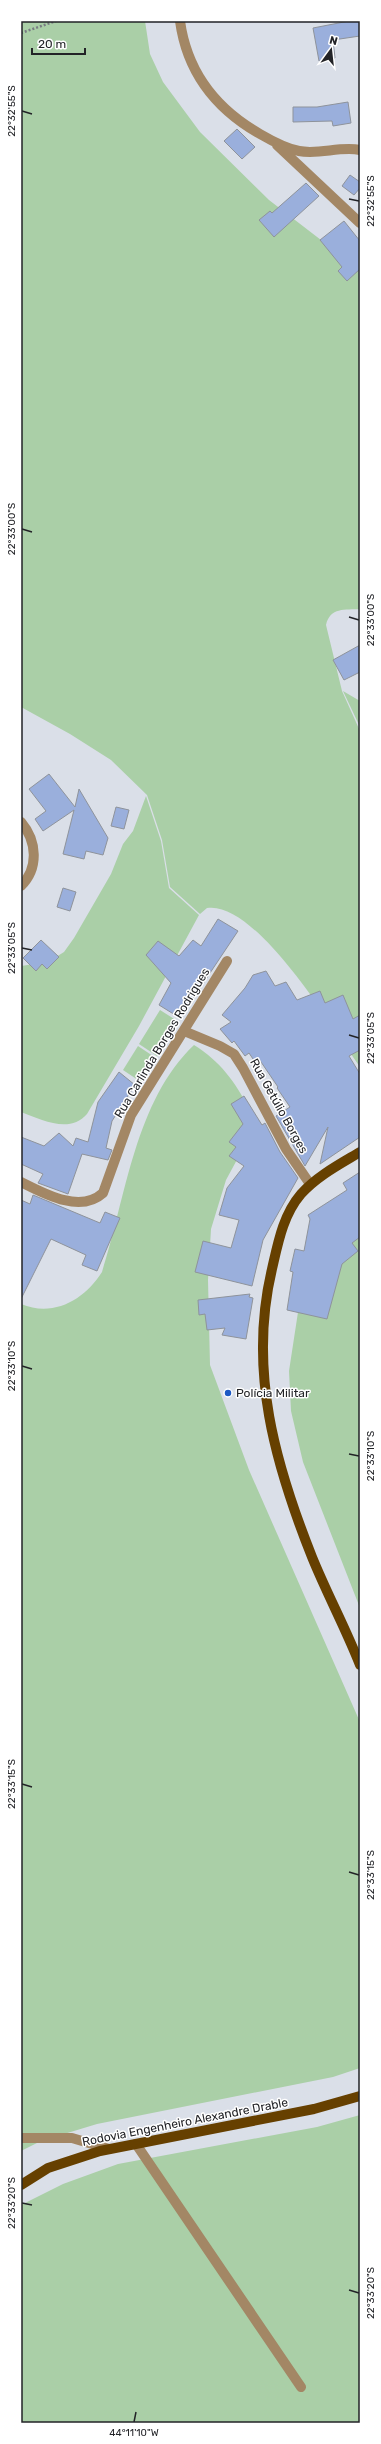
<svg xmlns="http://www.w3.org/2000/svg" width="381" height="2444" viewBox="0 0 381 2444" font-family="Rubik,sans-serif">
<rect width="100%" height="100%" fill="#dadfe8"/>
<path fill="#aacfa7" d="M21,21H145L150,54L163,82L200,132L269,200L360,270V609C345,610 330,607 326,625L342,691L360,731V1067C334,1030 256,900 207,908L200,914L170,887L162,840L147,795L111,760L70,734L21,707Z
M343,691L360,701V727Z
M146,796L161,841L169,888L199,915L139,1026L87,1114C70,1134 42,1120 21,1112V966L48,962L64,952L74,938L111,874L123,844L133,831Z
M160,1010L179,1022L157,1056L139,1044Z
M194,1045C220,1061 235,1082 249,1108L239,1156L226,1180L211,1229L208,1280L210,1365L249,1470L360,1722V2068L333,2077L97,2124L41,2141L21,2151V1304C54,1318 85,1299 102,1272C126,1197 135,1101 194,1045Z
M138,1046L156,1058L141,1082L123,1070Z
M360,1203V1608L303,1462L291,1411L289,1371L302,1286Z
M360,2115V2423H21V2205L63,2184L118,2164L317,2127Z"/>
<path fill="#9aafdc" stroke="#8e939b" d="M349,21H360V36L333,40L335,58L319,61L313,28Z
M348,102L351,123L333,126L332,121L293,122V107H317Z
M237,129L255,147L242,159L224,141Z
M350,175L360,182V188L354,195L342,186Z
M306,183L319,196L274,237L259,220L270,211L272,213Z
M344,221L360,241V269L347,281L338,271L342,267L320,240Z
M360,645V672L344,680L333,660Z
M49,774L75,807L79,789L108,838L103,855L86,851L84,859L63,854L74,810L43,831L35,819L46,811L29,789Z
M116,807L129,810L124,829L111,826Z
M63,888L76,892L70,911L57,907Z
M218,919L238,931L180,1018L159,1005L171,983L146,955L158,941L179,956L193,940L201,946Z
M41,940L59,957L47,969L42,964L36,971L23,958Z
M266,971L275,986L286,982L297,1000L320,991L325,1003L343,995L353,1019L360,1015V1050L349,1056L360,1074V1137L320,1164L328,1127L305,1166L276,1116L290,1107L277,1088L278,1087L259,1059L255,1062L249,1053L245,1056L234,1041L232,1043L220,1029L231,1022L222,1015L245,988L253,975Z
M119,1072L135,1085L112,1121L106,1148L112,1150L108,1160L82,1154L68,1194L38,1183L43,1174L21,1164V1137L44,1146L59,1133L73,1146L76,1138L88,1142L98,1102Z
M244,1096L262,1125L265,1123L280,1152L298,1178L263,1240L252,1286L195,1272L203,1241L231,1248L239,1220L219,1215L227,1188L244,1166L229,1156L236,1147L229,1142L243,1124L231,1104Z
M360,1172V1237L352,1243L358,1251L342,1264L327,1319L287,1310L293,1272L290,1271L295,1249L304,1251L310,1219L308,1215L347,1190L343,1183Z
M33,1195L100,1223L105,1212L120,1218L97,1271L82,1265L86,1255L51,1239L21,1299V1200L30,1204Z
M250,1294L249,1297L253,1298L246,1339L222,1335L225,1328L207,1330L205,1314L199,1315L198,1300Z"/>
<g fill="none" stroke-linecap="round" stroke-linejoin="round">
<path stroke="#797c83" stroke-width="2.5" stroke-dasharray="2 2" stroke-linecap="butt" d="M21,33L56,21"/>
<path stroke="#a38765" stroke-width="10" d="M180,21C187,72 216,109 260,134C272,141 285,148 299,151C319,155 340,146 360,150
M277,145L360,223
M21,822C37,841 39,868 21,886
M184,1031L220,1046L234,1054L243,1068L286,1149L310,1184
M21,1182C43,1193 80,1214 103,1193L131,1115L227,961
M21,2138H72L109,2149
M136,2144L301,2387"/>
<path stroke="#664000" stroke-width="10" d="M360,1152C340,1164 317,1176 301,1194C283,1215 278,1243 272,1269C248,1370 275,1464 312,1557C327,1594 346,1629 360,1665
M21,2185L48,2168L100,2151L314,2109L360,2096"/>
</g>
<path fill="none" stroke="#222327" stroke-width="1.5" d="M22,111L32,114M349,199L359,201M22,529L32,532M349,617L359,620M22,948L32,950M349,1035L359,1038M22,1366L32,1369M349,1454L359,1456M22,1784L32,1787M349,1872L359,1875M22,2203L32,2205M349,2290L359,2293M134,2422L136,2412"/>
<circle fill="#1c58c4" stroke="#fff" stroke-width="1.5" cx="228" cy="1393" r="4"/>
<g text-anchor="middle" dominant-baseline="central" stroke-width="3" stroke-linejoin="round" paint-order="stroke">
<g font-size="12" fill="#222327" stroke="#fff">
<text transform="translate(162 1043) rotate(-59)">Rua Carlinda Borges Rodrigues</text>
<text transform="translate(279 1106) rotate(61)">Rua Getúlio Borges</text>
<text transform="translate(185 2122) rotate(-11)">Rodovia Engenheiro Alexandre Drable</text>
</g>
<g font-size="12" fill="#222327" stroke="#fff" text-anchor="start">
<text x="236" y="1393">Polícia Militar</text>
</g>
</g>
<rect width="381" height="2444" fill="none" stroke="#ffffff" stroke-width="44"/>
<g transform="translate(331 50) rotate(15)" stroke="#ffffff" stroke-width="3" paint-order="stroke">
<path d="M0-3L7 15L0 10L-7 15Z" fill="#222327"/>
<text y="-6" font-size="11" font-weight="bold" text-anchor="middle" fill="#222327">N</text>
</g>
<path d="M32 48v6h53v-6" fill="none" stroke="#222327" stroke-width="2"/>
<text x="38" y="48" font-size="12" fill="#222327" stroke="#ffffff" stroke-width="3" paint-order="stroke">20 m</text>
<rect x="22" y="22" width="337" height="2400" fill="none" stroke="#222327" stroke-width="1.5"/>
<g font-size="10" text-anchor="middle" fill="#222327">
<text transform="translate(11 111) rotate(-90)" y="4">22°32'55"S</text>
<text transform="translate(370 201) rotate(-90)" y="4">22°32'55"S</text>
<text transform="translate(11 529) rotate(-90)" y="4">22°33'00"S</text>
<text transform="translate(370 620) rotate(-90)" y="4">22°33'00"S</text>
<text transform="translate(11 948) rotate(-90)" y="4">22°33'05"S</text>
<text transform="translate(370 1038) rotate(-90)" y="4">22°33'05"S</text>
<text transform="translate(11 1366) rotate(-90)" y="4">22°33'10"S</text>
<text transform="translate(370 1456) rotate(-90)" y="4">22°33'10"S</text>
<text transform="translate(11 1784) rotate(-90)" y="4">22°33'15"S</text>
<text transform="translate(370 1875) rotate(-90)" y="4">22°33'15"S</text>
<text transform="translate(11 2203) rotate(-90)" y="4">22°33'20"S</text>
<text transform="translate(370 2293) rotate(-90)" y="4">22°33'20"S</text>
<text x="134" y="2436">44°11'10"W</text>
</g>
</svg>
